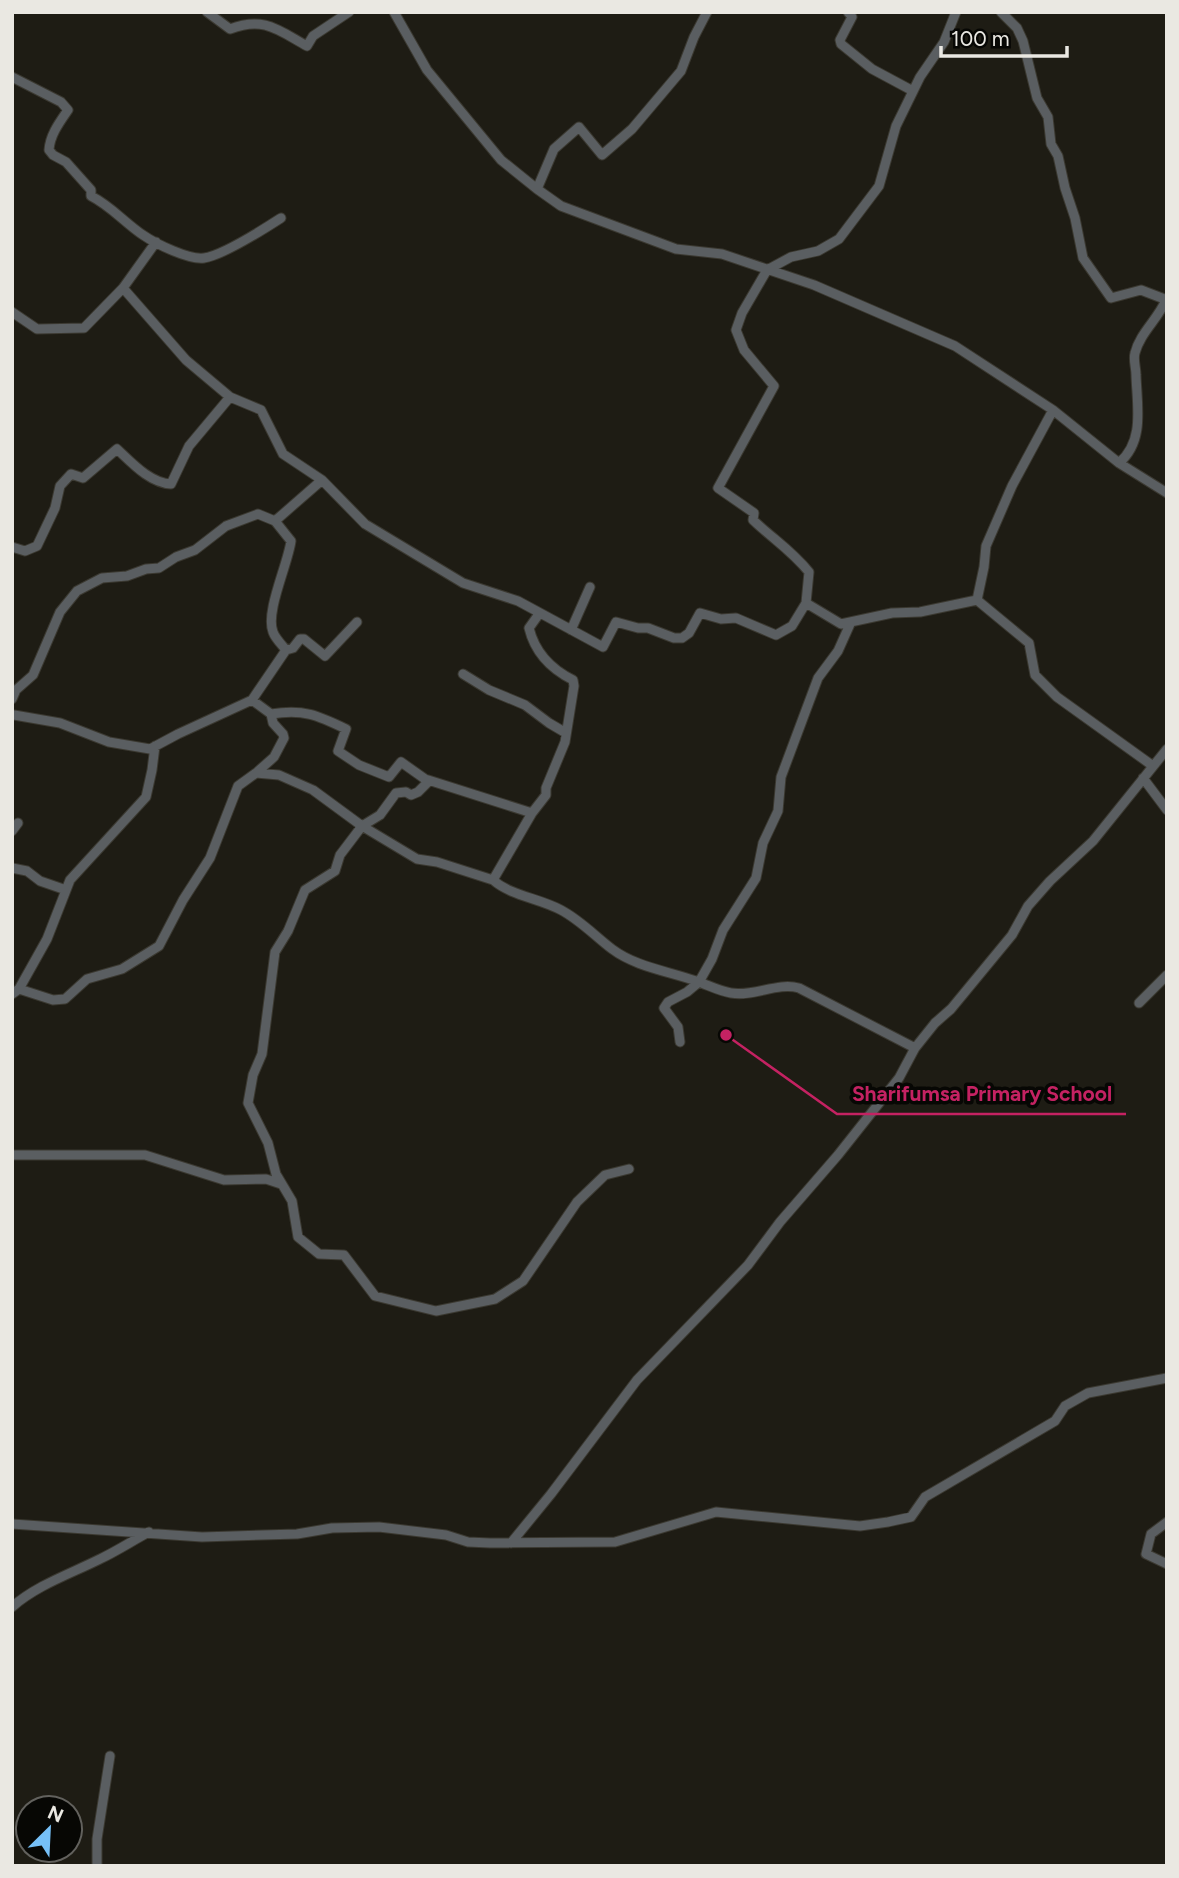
<svg xmlns="http://www.w3.org/2000/svg" width="1179" height="1878" viewBox="0 0 1179 1878" font-family="Figtree,sans-serif">
<rect width="100%" height="100%" fill="#1e1c14"/>
<g fill="none" stroke-linecap="round" stroke-linejoin="round">
<g stroke="#3b3931" stroke-width="11">
<path id="street" d="M207,12L230,29C264,16 278,30 307,46L313,36L349,12
M394,12L427,70L501,160L537,189L561,206L676,249L722,254L814,285L955,346L1053,410L1119,463L1167,493
M848,12L852,17L840,40L841,44L872,69L913,91
M956,12L944,42L920,77L896,126L879,186L839,239L818,251L791,257L767,270L742,313L736,330L744,350L774,386L718,488L754,513L753,520C773,539 791,550 809,572L806,603L841,624L892,613L920,612L977,600
M1001,12L1017,28L1023,41L1037,98L1048,117L1051,144L1058,156L1065,188L1075,218L1083,258L1111,298L1141,290L1167,300
M12,77L61,102L68,110C59,123 50,135 49,150L53,155L66,162L91,190V196C111,206 125,223 143,235C156,244 189,260 204,258C224,255 264,229 281,218
M537,189L554,149L579,127L602,155L632,129L681,71L694,37L707,12
M156,242L123,288L186,360L230,397L261,410L283,454L322,480L365,524L463,583L518,601L603,647L616,622L638,628H648L674,638H682L689,633L700,613L721,619L736,618L776,635L792,626L806,603
M12,312L37,329L84,328L123,288
M1119,463C1145,441 1137,406 1136,375C1136,367 1133,360 1135,353C1140,333 1158,319 1166,300
M12,547L25,551L37,546L55,508L60,486L71,474L83,478L117,449C132,463 150,483 171,484L189,446L230,397
M977,600L1029,643L1035,675L1057,697L1153,766
M977,600L984,567L986,546L1012,486L1053,410
M571,630L590,587
M286,650C282,645 275,638 273,632C265,612 288,564 291,541L275,521L322,480
M463,674L489,690L525,705L549,723L566,733
M12,699L16,690L33,675L60,612L77,591L102,578L127,576L146,569L159,568L176,557L195,550L226,526L258,514L275,521
M252,700L271,714C304,709 317,715 346,729L338,751L359,765L389,777L401,762L425,779L532,813L546,795V788L565,742L574,686L573,680C551,669 535,653 529,628L539,614
M14,715L60,723L109,742L150,749L178,734L252,700L286,650L293,648L300,639H304L325,656L357,622
M256,773L274,757L284,738L283,734L273,723L271,714
M1143,778L1167,810
M429,781L418,792L411,795L406,792L396,793L380,815L362,826L340,855L335,871L305,890L288,931L275,952L262,1054L253,1075L248,1103L268,1143L276,1174L292,1201L298,1237L319,1254L344,1255L375,1296L436,1311L495,1299L523,1281L577,1202L605,1175L629,1169
M12,831L18,823
M12,868L27,871L40,881L66,890
M493,880C511,896 539,898 561,910C580,920 595,936 612,949C636,967 668,971 696,981C708,985 719,991 731,993C754,997 777,982 799,988L915,1048
M19,989L53,1000L65,999L87,979L122,969L159,946L183,900L210,858L238,786L256,773L279,775L313,790L362,826L417,859L437,862L493,880L532,813
M12,994L19,989L47,939L70,880L146,797L152,770L155,746
M1139,1003L1167,975
M680,1042L678,1027L664,1008L668,1002L687,992L699,982L712,959L723,930L756,878L763,843L778,811L781,777L818,678L838,651L851,622
M12,1155H145L224,1180L266,1179L281,1184
M1167,1522L1151,1534L1146,1554L1167,1564
M12,1524L202,1537L297,1534L332,1528L379,1527L446,1535L468,1542L490,1543L615,1542L716,1512L860,1526L888,1522L911,1517L925,1497L1055,1421L1065,1406L1088,1393L1167,1378
M511,1543L551,1494L637,1380L748,1265L780,1222L838,1155L899,1078L915,1048L935,1023L951,1009L1012,935L1028,906L1050,881L1093,841L1167,749
M12,1607C37,1585 70,1574 100,1559C117,1551 132,1541 149,1532
M97,1866V1839L110,1756"/>
</g>
<use href="#street" stroke="#5a5e61" stroke-width="9"/>
</g>
<path fill="none" stroke="#c42262" stroke-width="2.5" d="M726 1035L837 1114H1126"/>
<circle fill="#c42262" stroke="#070704" stroke-width="2.5" cx="726" cy="1035" r="7"/>
<g font-size="21" text-anchor="middle" font-weight="bold" fill="#c42262" stroke="#070704" stroke-width="7" stroke-linejoin="round" paint-order="stroke">
<text x="982" y="1101">Sharifumsa Primary School</text>
</g>
<rect width="1179" height="1878" fill="none" stroke="#eae8e2" stroke-width="28"/>
<g transform="translate(49 1829) rotate(24)"><circle r="33" fill="#070704" stroke="#62615d" stroke-width="2"/>
<path d="M0-5L12 26L0 18L-12 26Z" fill="#76c0f7"/>
<text y="-10" font-size="19" font-weight="bold" text-anchor="middle" fill="#eae8e2">N</text>
</g>
<path d="M941 46v10h126v-10" fill="none" stroke="#eae8e2" stroke-width="3.5"/>
<text x="951" y="46" font-size="21" fill="#eae8e2" stroke="#070704" stroke-width="5" paint-order="stroke">100 m</text>
</svg>
